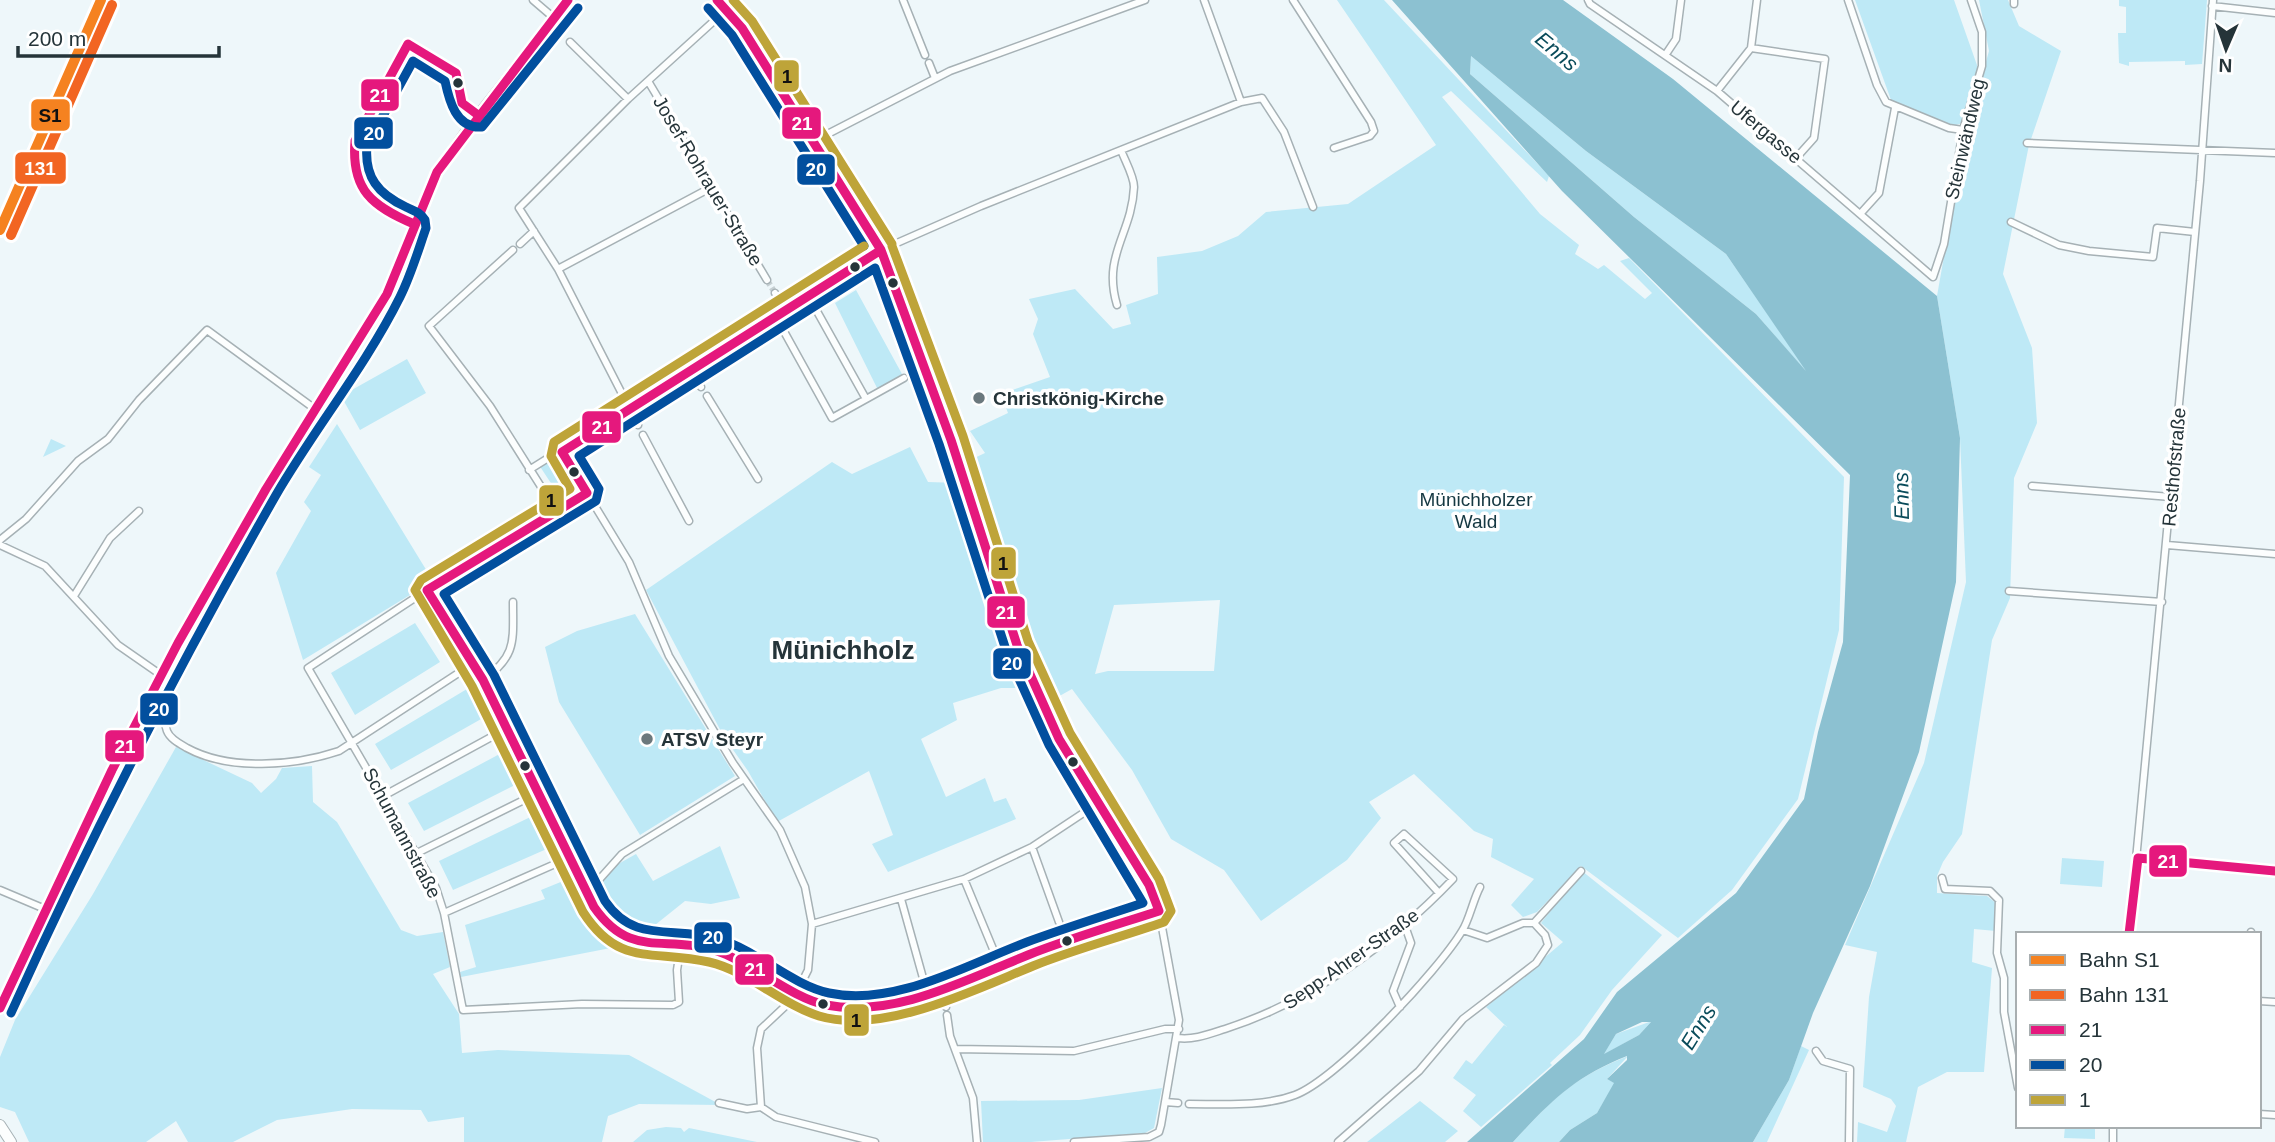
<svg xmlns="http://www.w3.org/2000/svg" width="2275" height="1142" viewBox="0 0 2275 1142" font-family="Helvetica,sans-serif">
<rect width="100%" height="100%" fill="#eef7fa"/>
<path fill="#bee9f6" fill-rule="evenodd" d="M1337,0H1384L1549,176L1547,182L1451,91L1442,97L1540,214L1579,245L1575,254L1598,269L1604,265L1645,299L1652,293L1620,261L1629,258L1844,477L1839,630L1798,799L1732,890L1678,938L1581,866L1537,912L1523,917L1511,905L1534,879L1491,857L1493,839L1474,831L1414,774L1369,802L1381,818L1347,860L1261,921L1224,870L1171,839L1132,770L1072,689L1047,703L1037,681L1024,688H1001L953,703L957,720L921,739L946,797L985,778L994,802L1006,798L1016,819L888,872L872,844L893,835L869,771L777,822L748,771L724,737L646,590L832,462L852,474L910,447L928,482L959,483L968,461L985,453L970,431L1008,413L1001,394L1050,377L1033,334L1038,319L1029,299L1075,289L1113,329L1131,324L1126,305L1158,294L1157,257L1202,251L1238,236L1266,212L1348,204L1436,145ZM1220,600L1214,671H1108L1095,674L1114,605Z
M1855,0H1954L1978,68L1963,123L1952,126L1891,100Z
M1979,0H2008L2019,26L2061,51L2029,145L2003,274L2032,348L2037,423L2014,478L2010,598L1992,640L1962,834L1943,862L1937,876V893L1987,896L1997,904L1996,931L1974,929L1972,962L1992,968L1984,1072H1947L1918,1087L1906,1142H1857L1858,1122L1887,1132L1896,1106L1891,1099L1863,1087L1869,997L1877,952L1845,945L1924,763L1966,582L1960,438L1937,296L1966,132L1989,51Z
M2119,0H2207L2202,64L2185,65V61L2129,62V66L2119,63L2118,33H2126V7L2119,6Z
M1471,56L1586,151L1726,254L1811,377L1756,314L1634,217L1470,74Z
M856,290L902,374L879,392L835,303Z
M407,359L426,393L360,430L341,396Z
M337,424L433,581L303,660L276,573L311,511L304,502L321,475L309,467Z
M51,439L66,446L43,457Z
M553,456L577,495L564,503L539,465Z
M635,614L735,776L640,835L559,702L545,647L577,631Z
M415,623L440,662L355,715L331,673Z
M472,686L490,714L391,770L375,744Z
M176,747L252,783L261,793L276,779L282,768L312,766L313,802L337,822L401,930L417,936L443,932L450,967L433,974L459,1014L462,1053L498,1050L629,1055L721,1105L639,1104L608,1116L602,1142H464V1117L428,1122L421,1110L352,1109L277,1120L233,1142H188L176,1121L146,1142H29L15,1112L0,1107V1057L15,1020L93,894Z
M509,749L527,779L424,831L408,803Z
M543,811L558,844L453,890L439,861Z
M720,846L740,898L711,904L685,901L655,925L619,919L595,877L636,854L653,881Z
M2062,858L2104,861L2102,887L2060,884Z
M1582,871L1662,935L1612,990L1580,1035L1550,1063L1552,1065L1481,1127L1463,1111L1476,1095L1453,1078L1466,1060L1472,1064L1504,1025L1507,1027L1486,1007L1563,942L1541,923Z
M573,877C588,905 598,929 626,945L461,977L460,972L476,967L465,925L545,899L541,890Z
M1652,1021L1639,1035L1603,1055L1616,1034Z
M1801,1046L1809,1050L1767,1142H1753L1789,1080Z
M1628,1056L1607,1079L1615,1083L1597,1113L1570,1130L1559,1142H1513C1553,1099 1572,1078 1628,1056Z
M1162,1088L1154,1128L1145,1133L1031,1142H983L981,1101L1079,1100Z
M1420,1101L1458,1131L1445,1142H1367Z
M2065,1126H2095V1139L2064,1138Z
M666,1127L681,1128L684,1132L689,1128L757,1142H633L647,1130Z"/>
<path fill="#8cc1d1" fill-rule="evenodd" d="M1392,0H1563L1673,79L1937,296L1960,438L1956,582L1919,752L1870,886L1813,1013L1789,1080L1753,1142H1559L1570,1130L1597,1113L1614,1083L1607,1079L1627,1060V1056C1574,1077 1551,1101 1513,1142H1467L1584,1039L1617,992L1736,893L1804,799L1818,732L1843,642L1850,475L1562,191ZM1471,56L1586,151L1726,254L1806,371L1756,314L1634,217L1470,74ZM1642,1022H1651L1639,1035L1604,1054L1616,1034Z"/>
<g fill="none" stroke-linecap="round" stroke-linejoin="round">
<path stroke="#c6d0d3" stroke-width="6" stroke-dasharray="6 3" stroke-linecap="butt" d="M767,280L775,293
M457,674L467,667"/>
<g stroke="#a6b1b5" stroke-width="9">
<path id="minor" d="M533,0L554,18
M903,0L925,55
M1204,0L1241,102
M1293,0L1371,122L1374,131L1370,136L1334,148
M1588,0L1590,4L1717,91L1933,277L1944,244L1963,130L1982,66V32L1971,0
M1848,0L1877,85L1886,102L1949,128L1963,130
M2014,0V4
M2212,6L2275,13
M570,42L628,99
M1751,48L1825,59L1814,138L1797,157
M1666,54L1676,39L1681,0
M929,63L935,78
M648,81L767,280
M1717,91L1751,48L1757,0
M814,141L950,71L1145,0
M2027,143L2275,153
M1861,213L1879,193L1895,108
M2011,222L2059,245L2089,251L2153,257L2157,228L2195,232
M520,244L534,231
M513,250L429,326L490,406L557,512
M558,269L712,187
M775,293L786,311
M809,297L866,399
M1117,305C1102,255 1132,234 1134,187C1134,176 1125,161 1121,150
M776,317L832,418L904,378
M690,371L701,387
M914,372L925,366
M707,396L758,479
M638,425L558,269L519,208L628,99L737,0
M643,435L689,521
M562,452L629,562L669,656L733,763L780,830L805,887L812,924L808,970L794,998L761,1029L757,1048L761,1107
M529,470L881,250L981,206L1241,102L1262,98L1284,132L1313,207
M2032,486L2171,497
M587,493L427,590L308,668L436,888L444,913L463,1010L582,1004L673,1005L679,1002L677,970L681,944
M0,540L26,519L78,461L108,439L139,400L207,330L315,409
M0,545L45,566L118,645L164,677C172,695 160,714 167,731C170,739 180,744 187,748C229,771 294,766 339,751L457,674
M2167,545L2275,554
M427,590L483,680L594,907L607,926L630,941L681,944L717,951L822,1004L854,1009L943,992L1030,954L1159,911L1179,1020L1161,1125L1159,1132L1149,1137L1074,1142
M2009,591L2162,602
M74,596L110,538L139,511
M483,680C517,656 513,641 513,602
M385,795L506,729
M1032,847L1059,922
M417,853L540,792
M2138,858L2275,871
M1942,878L1945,889L1990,891L1999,900L1997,953L2004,978V1012L2018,1088
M964,879L993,949
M586,889L597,882L622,854L744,779
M0,890L45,909
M901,899L928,996
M444,913L571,857
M1534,923L1581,871
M812,924L964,879L1032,847L1097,804
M2129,934L2200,181L2213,0
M2251,934V932
M943,992L946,1007
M2259,1001L2275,1002
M1400,1007L1393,991L1411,943L1405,926
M947,1015L950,1036L973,1098L977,1142
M1178,1038C1194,1040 1209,1034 1225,1029C1311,1001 1390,945 1453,879L1404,834L1394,843L1439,893
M955,1049L1074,1051L1165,1029H1179
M1816,1051L1823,1061L1850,1069L1849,1142
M1165,1102L1178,1103
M719,1103L747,1109L761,1107
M1189,1104C1223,1104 1263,1107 1295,1095C1337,1079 1438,971 1462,931C1469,921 1473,900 1480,887
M761,1107L776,1117L875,1142
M2259,1114L2275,1115
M1338,1142L1419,1071L1463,1019L1536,963L1548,945L1545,935L1534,923H1523L1487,938L1463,930
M2113,1142V1126"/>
</g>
<g stroke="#a6b1b5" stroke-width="10">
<path id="tertiary" d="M717,0L742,28L881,250L951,440L1017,645L1059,739L1149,885L1159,911"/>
</g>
<g stroke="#a6b1b5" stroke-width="11">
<path id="secondary" d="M0,1008L112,770L178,643L266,489L387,294L437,172L471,124L568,0"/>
</g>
<g stroke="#a6b1b5" stroke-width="12">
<path id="primary" d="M0,1125L11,1142"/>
</g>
<use href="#minor" stroke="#fcfefe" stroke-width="6"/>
<use href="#tertiary" stroke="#fcfefe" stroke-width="8"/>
<use href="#secondary" stroke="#fcfefe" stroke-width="9"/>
<use href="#primary" stroke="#fcfefe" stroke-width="10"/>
<g stroke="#fff" stroke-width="14">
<path id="bus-1" d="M717,0L742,28L881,250
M414,224C372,206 351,190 355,141L408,44L456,73L462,103L478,115
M881,250L951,440L1017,645L1059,739L1149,885L1159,911C1116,925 1071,938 1028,955C965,980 896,1018 826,1005C791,998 751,962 717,951C664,934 631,960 594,907L483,680L427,590L587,493L562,452Z
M2129,934L2138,858L2275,871
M0,1008L112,770L178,643L266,489L387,294L437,172L568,0"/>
</g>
<g stroke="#fff" stroke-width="14">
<path id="bus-2" d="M708,8L732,35L864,246
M875,268L939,444L1006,650L1049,745L1143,903C1104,916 1065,928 1027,942C968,964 895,1007 829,993C792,985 756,950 719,939C673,925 635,945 605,901L494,675L444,594L596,501L599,489L579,456Z
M11,1013C91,836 180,663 276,495C315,428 365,367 400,297C411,275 418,251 426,228L425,220C420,212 414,211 406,207C378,194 364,177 367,145L413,61L445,81C449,100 456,129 482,127L578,8"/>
</g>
<g stroke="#fff" stroke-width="14">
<path id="bus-3" d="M733,0L752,21L892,244
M864,246L554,442L551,456L570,489L421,580L415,590L472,686L583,912C619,968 653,949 709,962C748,971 781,1004 819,1016C884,1035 974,990 1033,966C1075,949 1121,937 1164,922L1171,911L1159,879L1070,733L1028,641L963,436L892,246"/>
</g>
<use href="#bus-1" stroke="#e5187d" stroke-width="9"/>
<use href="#bus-2" stroke="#024f9e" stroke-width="9"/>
<use href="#bus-3" stroke="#bea439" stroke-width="9"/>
<g stroke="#fff" stroke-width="16">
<path id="rail-1" d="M0,230L101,0"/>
</g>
<g stroke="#fff" stroke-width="16">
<path id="rail-2" d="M11,235L112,5"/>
</g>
<use href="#rail-1" stroke="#f58220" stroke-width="10"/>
<use href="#rail-2" stroke="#f26522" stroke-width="10"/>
</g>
<g fill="#253439" stroke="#fff" stroke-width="2.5">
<circle cx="458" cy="83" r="6"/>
<circle cx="855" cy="267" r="6"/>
<circle cx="893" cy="283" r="6"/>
<circle cx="574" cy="472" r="6"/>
<circle cx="1073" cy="762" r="6"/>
<circle cx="525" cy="766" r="6"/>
<circle cx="1067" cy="941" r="6"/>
<circle cx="823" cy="1004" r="6"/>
</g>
<g fill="#6b787d" stroke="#fff" stroke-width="2.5">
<circle cx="979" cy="398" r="7"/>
<circle cx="647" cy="739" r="7"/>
</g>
<g text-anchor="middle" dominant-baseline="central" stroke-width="7" stroke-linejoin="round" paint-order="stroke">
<g font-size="19" fill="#253439" stroke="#fff">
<text transform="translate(1766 132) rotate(40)">Ufergasse</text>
<text transform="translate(1965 139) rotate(-77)">Steinwändweg</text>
<text transform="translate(708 181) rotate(59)">Josef-Rohrauer-Straße</text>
<text transform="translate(2174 467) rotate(-85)">Resthofstraße</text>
<text transform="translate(402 833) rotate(62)">Schumannstraße</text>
<text transform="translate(1351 959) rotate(-35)">Sepp-Ahrer-Straße</text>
</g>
<g font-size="19" font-weight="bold" fill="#253439" stroke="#fff" text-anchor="start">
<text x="993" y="398">Christkönig-Kirche</text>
<text x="661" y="739">ATSV Steyr</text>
</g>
<g font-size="19" fill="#153842" stroke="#fff">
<text x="1476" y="499">Münichholzer<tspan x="1476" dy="22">Wald</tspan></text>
</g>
<g font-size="21" font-style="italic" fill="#094b5a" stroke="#fff">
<text transform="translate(1557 51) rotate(40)">Enns</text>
<text transform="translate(1901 496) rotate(-91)">Enns</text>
<text transform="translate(1698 1027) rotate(-58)">Enns</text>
</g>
<g font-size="26" font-weight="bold" fill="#253439" stroke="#fff">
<text x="843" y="650">Münichholz</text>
</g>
</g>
<g stroke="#fff" stroke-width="2.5">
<rect x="773" y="59" width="27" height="34" rx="7" fill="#bea439"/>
<rect x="360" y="78" width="40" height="34" rx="7" fill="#e5187d"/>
<rect x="30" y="98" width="41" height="34" rx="7" fill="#f58220"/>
<rect x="781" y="106" width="41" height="34" rx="7" fill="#e5187d"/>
<rect x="353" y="116" width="41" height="34" rx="7" fill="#024f9e"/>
<rect x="14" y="151" width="53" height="34" rx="7" fill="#f26522"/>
<rect x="796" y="153" width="40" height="33" rx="7" fill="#024f9e"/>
<rect x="581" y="410" width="41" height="34" rx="7" fill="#e5187d"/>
<rect x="538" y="484" width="27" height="33" rx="7" fill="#bea439"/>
<rect x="990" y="546" width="27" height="34" rx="7" fill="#bea439"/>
<rect x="986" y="595" width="40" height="34" rx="7" fill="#e5187d"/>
<rect x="992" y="647" width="40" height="33" rx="7" fill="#024f9e"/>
<rect x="139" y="692" width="40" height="34" rx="7" fill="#024f9e"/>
<rect x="104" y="729" width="41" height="34" rx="7" fill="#e5187d"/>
<rect x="2148" y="844" width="40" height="34" rx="7" fill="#e5187d"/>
<rect x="693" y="921" width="40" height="33" rx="7" fill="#024f9e"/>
<rect x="734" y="953" width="41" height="33" rx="7" fill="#e5187d"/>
<rect x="843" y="1003" width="27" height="34" rx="7" fill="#bea439"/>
</g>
<g font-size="19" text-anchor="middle" font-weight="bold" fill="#fff">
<text x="380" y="102">21</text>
<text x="802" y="130">21</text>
<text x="374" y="140">20</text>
<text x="40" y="175">131</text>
<text x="816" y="176">20</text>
<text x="602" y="434">21</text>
<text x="1006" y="619">21</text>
<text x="1012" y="670">20</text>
<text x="159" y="716">20</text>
<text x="125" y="753">21</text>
<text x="2168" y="868">21</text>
<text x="713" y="944">20</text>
<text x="755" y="976">21</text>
</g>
<g font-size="19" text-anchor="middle" font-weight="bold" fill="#111">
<text x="787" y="83">1</text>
<text x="50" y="122">S1</text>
<text x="551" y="507">1</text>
<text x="1003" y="570">1</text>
<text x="856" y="1027">1</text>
</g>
<rect x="2016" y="932" width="245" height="196" fill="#ffffff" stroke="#a8aeb0" stroke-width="2"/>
<rect x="2030" y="955" width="35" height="10" fill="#f58220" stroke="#a8aeb0" stroke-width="2"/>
<text x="2079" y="967" font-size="21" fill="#253439">Bahn S1</text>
<rect x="2030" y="990" width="35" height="10" fill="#f26522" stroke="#a8aeb0" stroke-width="2"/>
<text x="2079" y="1002" font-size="21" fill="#253439">Bahn 131</text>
<rect x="2030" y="1025" width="35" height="10" fill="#e5187d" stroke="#a8aeb0" stroke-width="2"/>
<text x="2079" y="1037" font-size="21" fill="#253439">21</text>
<rect x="2030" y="1060" width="35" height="10" fill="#024f9e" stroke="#a8aeb0" stroke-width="2"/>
<text x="2079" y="1072" font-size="21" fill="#253439">20</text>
<rect x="2030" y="1095" width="35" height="10" fill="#bea439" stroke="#a8aeb0" stroke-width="2"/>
<text x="2079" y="1107" font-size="21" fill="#253439">1</text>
<g transform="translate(2226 49) rotate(182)" stroke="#ffffff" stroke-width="5" paint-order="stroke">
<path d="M0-5L12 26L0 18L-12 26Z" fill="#253439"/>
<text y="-10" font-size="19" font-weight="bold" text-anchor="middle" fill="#253439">N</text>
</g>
<path d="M18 46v10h201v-10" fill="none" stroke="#253439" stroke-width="3.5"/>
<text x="28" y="46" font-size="21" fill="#253439" stroke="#ffffff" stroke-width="5" paint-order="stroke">200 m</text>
</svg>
